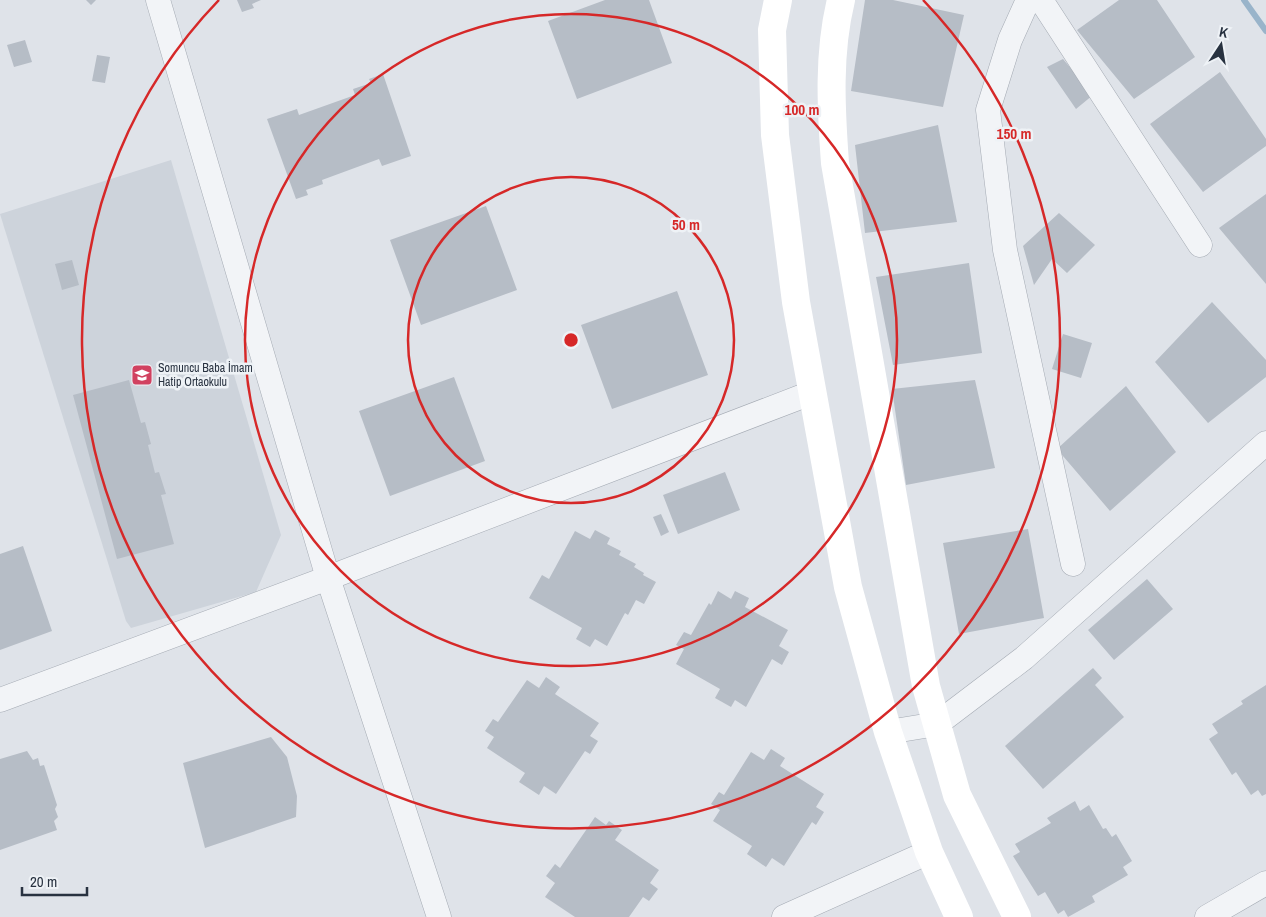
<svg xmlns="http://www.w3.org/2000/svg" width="1266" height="917" viewBox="0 0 1266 917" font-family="'Archivo Narrow',sans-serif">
<rect width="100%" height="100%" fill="#dfe3e9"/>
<path fill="#cdd3db" d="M171,160L281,535L256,592L131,628L126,621L0,214Z"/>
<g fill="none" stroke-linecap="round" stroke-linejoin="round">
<path stroke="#99b4ca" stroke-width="6" d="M1244,0L1266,31"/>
</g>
<path fill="#b6bdc6" d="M86,0H96L91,5Z
M237,0H261L252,4L254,8L242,12Z
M605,0H649L672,63L577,99L548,21Z
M865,0H893L964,15L943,107L851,91Z
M1119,0H1157L1195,57L1134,99L1077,30Z
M25,40L32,62L14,67L7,45Z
M97,55L110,57L105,83L92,81Z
M1063,59L1093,95L1076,109L1047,67Z
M1220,72L1266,139V146L1203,192L1150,124Z
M383,74L411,156L382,166L379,159L322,180L323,184L306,190L308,195L296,199L267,119L297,109L299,115L355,95L353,89L371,83L369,79Z
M938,125L957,222L865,233L855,145Z
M1266,194V284L1219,228Z
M486,206L517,290L421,325L390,240Z
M1059,213L1095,245L1067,273L1052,259L1034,285L1023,246Z
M72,260L79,285L62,290L55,264Z
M969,263L982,353L893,365L876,277Z
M677,291L708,375L612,409L581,325Z
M1212,302L1266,360V377L1208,423L1155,362Z
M1063,334L1092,343L1081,378L1052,369Z
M454,377L485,461L390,496L359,411Z
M129,380L141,423L145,422L151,444L148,445L155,473L159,472L166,494L161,495L174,544L117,559L73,395Z
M975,380L995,468L906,485L892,389Z
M1126,386L1176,452L1110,511L1057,449Z
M725,472L740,510L678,534L663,495Z
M661,514L669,532L661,536L653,517Z
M1028,529L1044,618L959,634L943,543Z
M595,530L610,538L607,544L621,551L619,555L636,564L634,567L644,573L643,575L656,582L644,604L636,600L628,615L625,613L607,646L595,639L590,647L576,639L582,628L529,598L542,575L549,579L575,531L590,539Z
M23,546L52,631L0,650V554Z
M1147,579L1173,609L1114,660L1088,630Z
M718,591L731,599L735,591L749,598L745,607L788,630L779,646L789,652L782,665L772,659L746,707L735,700L731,707L715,698L720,689L676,664L684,649L676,645L684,632L691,635L709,603L711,605Z
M1093,668L1102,678L1095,685L1124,717L1043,789L1005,746Z
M546,677L560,687L555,694L599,723L590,736L598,741L590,754L585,751L556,794L544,786L539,795L519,782L525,773L487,748L494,737L485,731L493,719L498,722L527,680L539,688Z
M1266,685V794L1262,796L1258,790L1251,795L1236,772L1232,775L1209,739L1218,733L1212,724L1243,704L1241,701Z
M271,737L287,757L297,796L296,817L205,848L183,763Z
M771,749L785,758L780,766L824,794L816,807L824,812L816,825L812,822L784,866L772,858L766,867L747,854L752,846L713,821L720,810L711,804L719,792L724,795L751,752L764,760Z
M27,751L33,760L38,758L40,766L44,765L57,805L55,809L58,817L54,821L57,830L0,850V759Z
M1075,801L1080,811L1089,805L1103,829L1106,828L1112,837L1116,834L1132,861L1123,867L1128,875L1092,896L1095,902L1068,917L1064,910L1058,914L1045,892L1038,896L1013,856L1020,852L1015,844L1051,823L1047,818Z
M595,817L606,825L609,821L622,830L615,840L659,870L650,883L658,889L649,901L643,897L629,917H575L545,897L555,883L546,876L555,864L560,868Z"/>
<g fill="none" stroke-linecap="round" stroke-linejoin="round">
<g stroke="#a4aab3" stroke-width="25">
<path id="street" d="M1028,0L1010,40L988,110L1005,250L1073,564
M1041,0L1200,245
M0,700L328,578L158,0
M888,732L937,724L1024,658L1266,443
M439,917L328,578L811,393
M784,917L929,852
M1207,917L1266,883"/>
</g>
<use href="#street" stroke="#f2f4f7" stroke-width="24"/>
<path stroke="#fff" stroke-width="28" d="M778,0L772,30L775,135L796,302L848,587L888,732L929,852L959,917
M841,0C828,53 831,108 835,163L926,686L957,795L1017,917"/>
</g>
<g fill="none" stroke="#d62828" stroke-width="2.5">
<circle cx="571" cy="340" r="163"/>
<circle cx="571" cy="340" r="326"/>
<path d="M923 0A489 489 0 1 1 219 0"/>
</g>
<defs>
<g id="school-square" transform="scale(1.125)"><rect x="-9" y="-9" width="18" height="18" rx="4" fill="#d14160" stroke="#eef2f6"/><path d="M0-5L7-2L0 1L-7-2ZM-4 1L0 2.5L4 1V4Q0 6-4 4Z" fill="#fff"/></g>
</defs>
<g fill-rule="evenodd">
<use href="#school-square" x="142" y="375"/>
</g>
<g text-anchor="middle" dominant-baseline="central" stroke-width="5" stroke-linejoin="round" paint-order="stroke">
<g font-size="12" fill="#283240" stroke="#eef2f6" text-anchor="start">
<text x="158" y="368">Somuncu Baba İmam<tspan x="158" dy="14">Hatip Ortaokulu</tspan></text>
</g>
</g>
<circle cx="571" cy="340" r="8" fill="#d62828" stroke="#eef2f6" stroke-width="2.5"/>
<g font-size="15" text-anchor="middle" font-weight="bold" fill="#d62828" stroke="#eef2f6" stroke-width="5" stroke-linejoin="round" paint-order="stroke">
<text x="802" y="115">100 m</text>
<text x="1014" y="139">150 m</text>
<text x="686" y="230">50 m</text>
</g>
<g transform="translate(1221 45) rotate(12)" stroke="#eef2f6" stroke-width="4" paint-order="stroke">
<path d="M0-4L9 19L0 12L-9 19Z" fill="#283240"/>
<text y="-8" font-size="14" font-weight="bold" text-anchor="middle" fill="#283240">K</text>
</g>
<path d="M22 887v8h65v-8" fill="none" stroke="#283240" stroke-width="2.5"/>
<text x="30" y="887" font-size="15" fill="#283240" stroke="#eef2f6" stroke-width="4" paint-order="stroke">20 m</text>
</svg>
